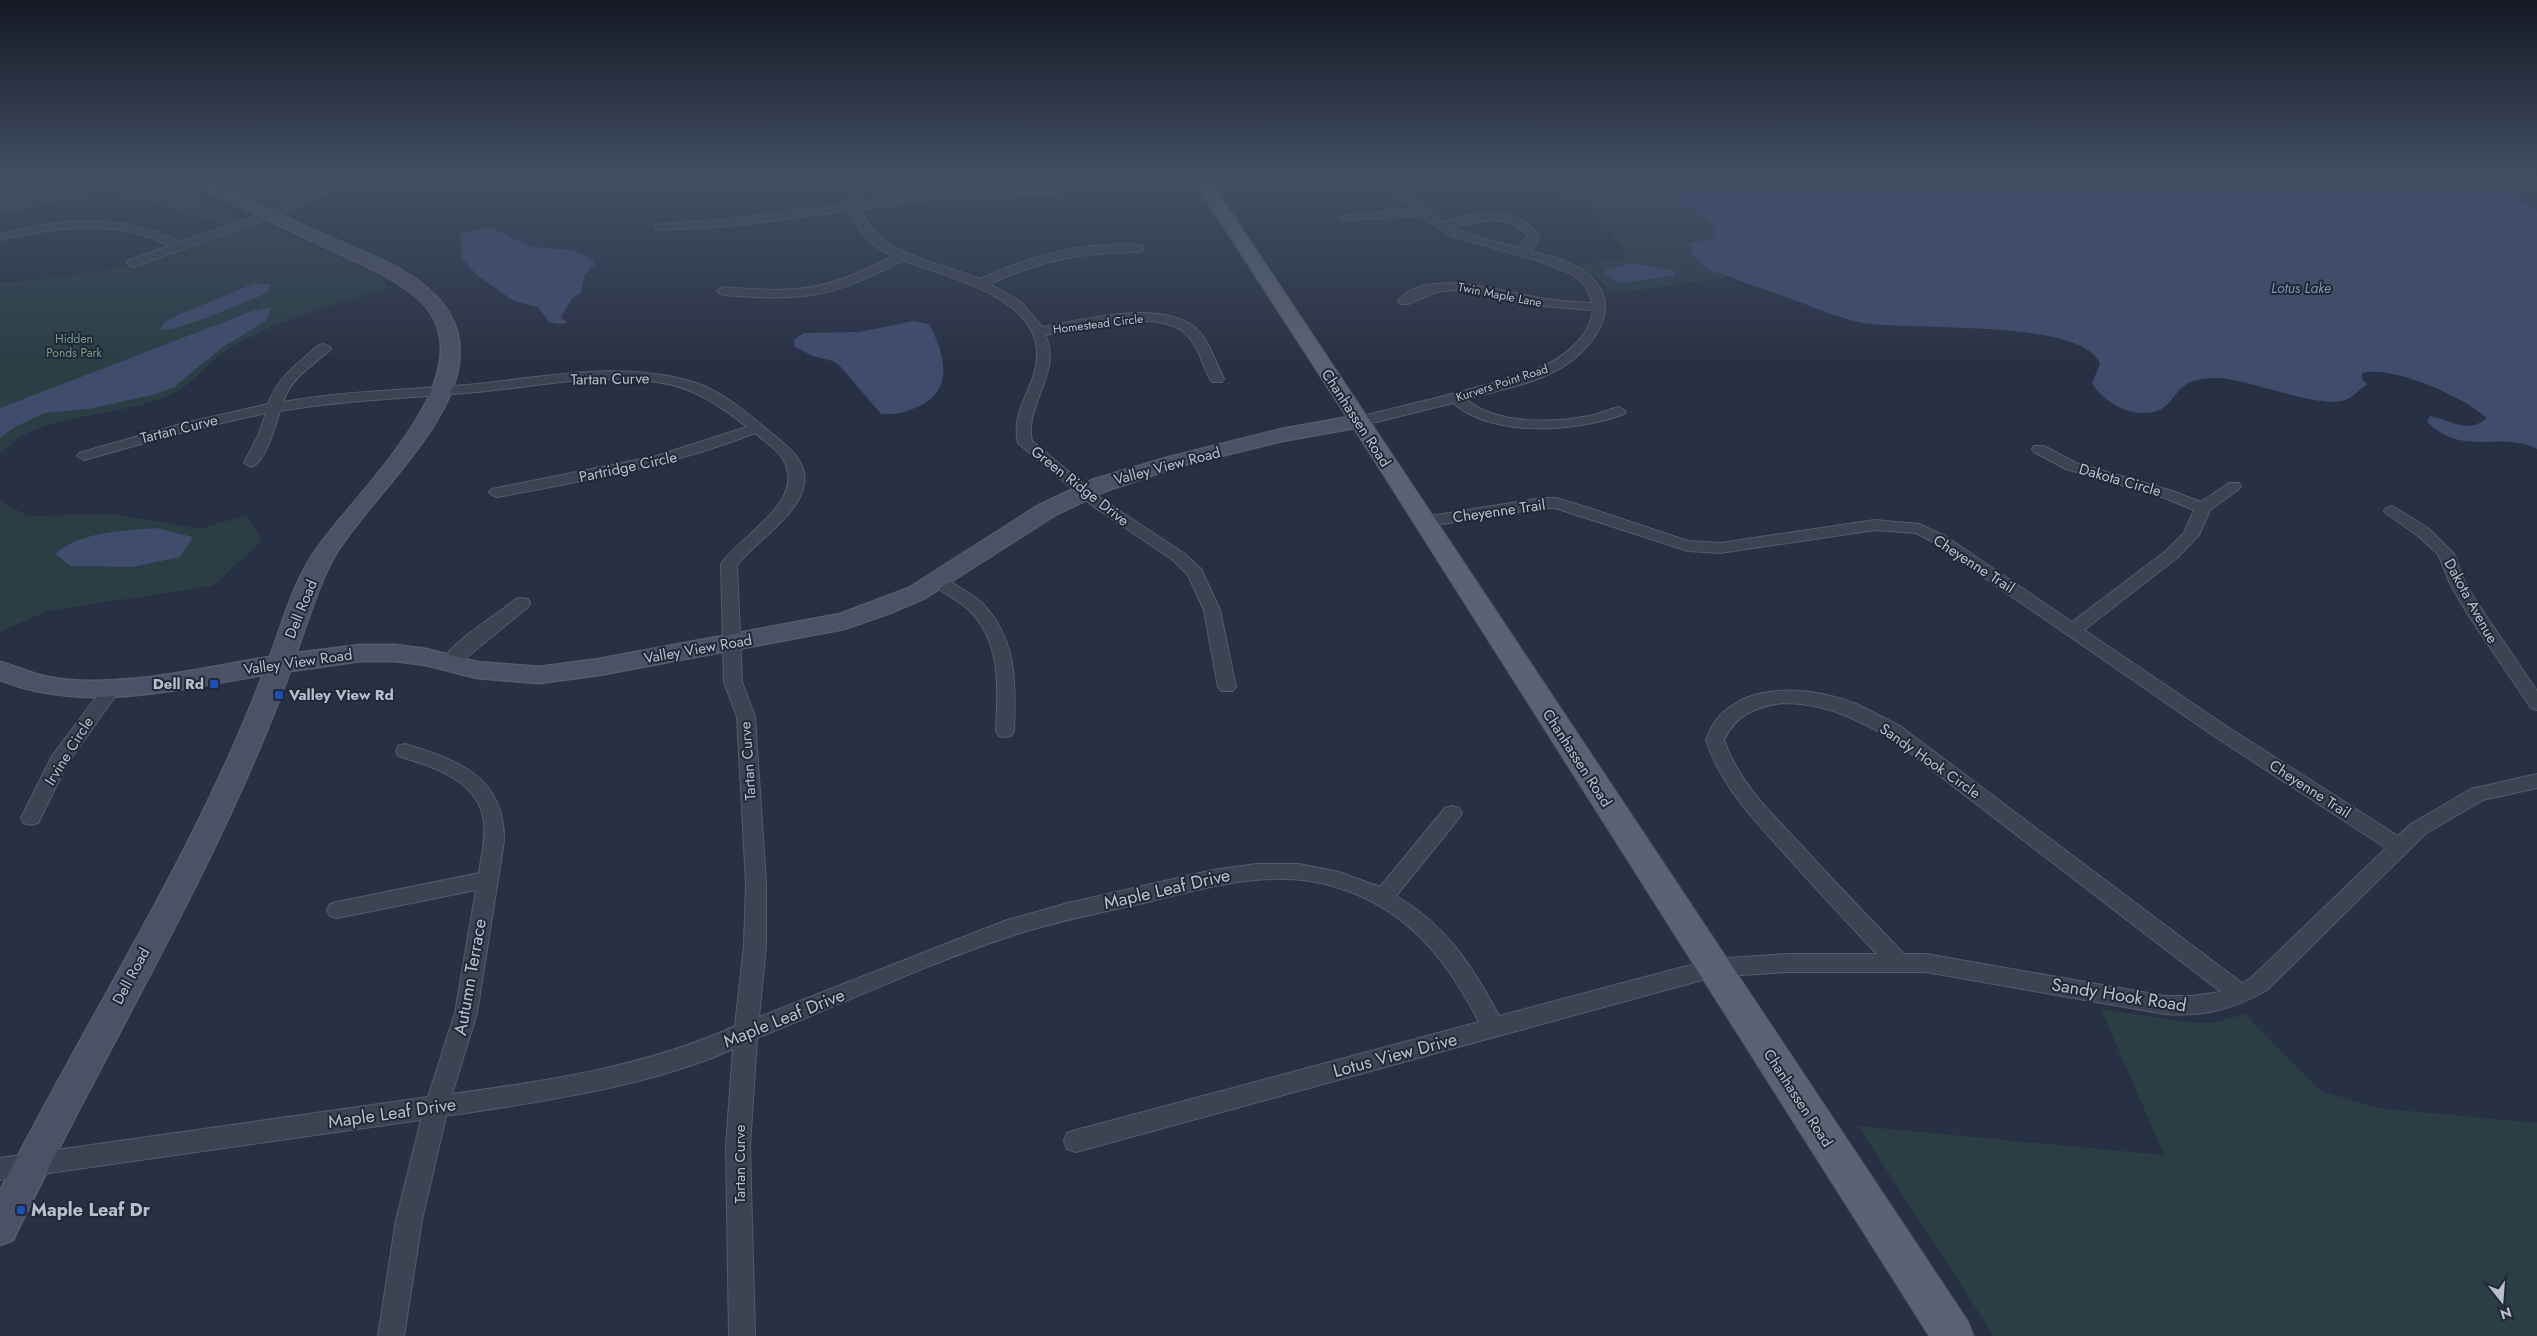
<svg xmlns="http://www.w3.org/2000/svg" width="2537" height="1336" viewBox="0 0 2537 1336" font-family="Jost,sans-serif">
<rect width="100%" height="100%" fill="#283043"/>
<path fill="#2a3e44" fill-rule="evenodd" d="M81,180H162L239,219L222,225L106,189L0,215V201Z
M206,180H291L271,193L298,197L278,204L254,200Z
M1521,180H1637L1672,197L1704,218L1716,232L1712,239L1708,269L1728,277L1612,294L1595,276L1575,265L1629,258L1586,203L1535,183ZM1632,263L1675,272L1674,275L1626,283L1606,270Z
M265,223L380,277L389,288C336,304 282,318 233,346C210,359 195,384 170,395C123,415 69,413 23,435C15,439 7,449 0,455V282L27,281L147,263L252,224Z
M0,501L28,516L113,514L199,529L247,515L262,541L213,586L47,611L0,632Z
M2101,1009L2179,1021L2212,1023L2245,1014L2321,1091L2378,1108L2537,1123V1336H1994L1858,1126L2164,1155Z"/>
<path fill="#3f4c6c" d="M1637,180H2459L2508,194L2537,210V449C2497,430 2465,458 2427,422L2430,416C2453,420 2467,435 2487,418C2464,397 2393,365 2362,373V379L2367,384C2360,389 2353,397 2345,400C2323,410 2248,379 2218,378C2210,378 2195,379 2188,383C2169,395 2172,413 2142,413C2123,413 2101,399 2092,383L2100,364C2083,318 1907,331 1863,323C1843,319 1823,311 1805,304C1772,292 1740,281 1708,269L1693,256L1689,243L1712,239L1716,232L1704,217L1672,197Z
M491,227C503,233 516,241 529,245C550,252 580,244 595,264L584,275L581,293L572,298L561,318L567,322L562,324L549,322L538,307L514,301L478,276L463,260L460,233Z
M1632,263L1675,271L1674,275L1626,283L1617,282L1605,273L1606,270Z
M253,284H270L268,291L258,297C240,303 174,334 160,329L164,323L180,314Z
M271,307L266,321L223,347L174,387L156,394L89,409L45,413L17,426L0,438V408L250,312Z
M914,321L929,324C946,356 955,392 915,408C904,413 892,415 881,414L839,365L833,361L813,356L795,347L794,340L804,333L859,332Z
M156,528L193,537L180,557L132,567L71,566L55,554C82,531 122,531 156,528Z"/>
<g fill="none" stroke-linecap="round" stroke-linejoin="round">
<g stroke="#555b6a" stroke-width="2">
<path id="street" d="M335,180H349L295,209L133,267L127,263L129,260L169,246C115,218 58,227 0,240V234C62,219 121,212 180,242L287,205Z
M573,180H630C620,188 583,188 573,180Z
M847,180H857L861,202L944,192L1040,188L1082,180H1099C1077,200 978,195 945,198C917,201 890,205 862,209C875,256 941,262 980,279C1021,260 1063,247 1109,245C1120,244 1132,243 1143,246V250L1139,252C1083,252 1041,260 990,284L1021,302L1042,327C1083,320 1156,300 1193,326C1209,338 1215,362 1224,379L1222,382H1212C1202,367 1200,348 1187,335C1160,307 1080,328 1045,335C1063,372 1024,404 1032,441L1103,500L1185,554L1201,569L1220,610L1236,687L1233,691H1221L1218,687L1204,610L1188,575L1173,560L1093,506L1018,443C1012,416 1026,399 1034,374C1057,300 951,279 903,260C833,298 802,301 723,295L717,291L723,287C798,293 826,292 893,256C873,247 857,232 851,210L731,226L660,230L654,227L660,224L731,219L850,204Z
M1378,180H1391L1442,222C1475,213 1516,204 1539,236L1538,241L1530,251C1550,256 1573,261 1590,276C1626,308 1590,352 1557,370C1530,385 1496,391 1466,399C1496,425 1553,423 1589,416C1600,414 1609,409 1619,407L1626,411L1624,414C1577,432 1494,438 1453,403L1376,422L1355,424L1353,421L1355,418C1397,407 1440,398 1482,386C1504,381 1528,375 1548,364C1569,353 1590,335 1593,310L1542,306L1484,294L1452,290L1437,292L1408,304H1400L1398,301C1425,267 1500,291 1535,297C1554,301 1574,302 1593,303L1585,285L1570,273L1539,261L1452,236L1419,216L1342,220L1340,218L1346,215L1412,209ZM1491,220C1507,221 1517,224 1527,236L1519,248L1474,236L1450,227Z
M324,344L331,348L329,351C311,366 290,379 283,402C344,391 406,390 467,385C543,378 622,359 696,383C725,393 748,414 771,433C787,446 808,461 804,484C800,514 755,542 737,565L742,682L755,717L766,883V945L759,1017L1007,920L1068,903L1213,870L1256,864H1299L1339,872L1380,887L1445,808L1452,806L1459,808L1462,813L1459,818L1396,896C1446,925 1473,967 1499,1016L1713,959L1787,954H1877C1846,921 1816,889 1786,855C1754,820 1721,786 1706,740C1709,732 1713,723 1719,717C1752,680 1815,688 1856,704C1871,711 1886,719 1900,726L2242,983L2251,978L2386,848L2214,736L1933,542L1916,533L1875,530L1720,553L1688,551L1555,508H1542L1424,527L1416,522L1424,517L1542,498H1556L1589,508L1688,541L1720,543L1875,520L1919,524L1945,536L2072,622L2166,551L2184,533L2194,510L2162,497L2066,469L2034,452L2032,449L2034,446H2044L2076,463L2172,491L2201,502L2229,483H2239L2241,486L2239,489L2210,510L2199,535L2178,557L2084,630L2226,726L2398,836L2411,824L2471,789L2537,774V788L2483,800L2425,834L2267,990C2234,1009 2203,1017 2165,1014L1926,972H1787L1713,977L1076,1152L1067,1149L1064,1141L1067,1133L1076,1130L1479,1022C1447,959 1406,908 1336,887C1274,868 1212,886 1152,901C1105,912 1059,920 1014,935C926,964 842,1004 757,1038L750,1146L755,1336H729L726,1146L733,1049C652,1086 535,1103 446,1116L422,1220L404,1336H378L396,1220L421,1120L0,1180V1158L428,1097L455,1013L476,890L337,918L330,916L327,910L330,904L337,902L479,873C481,857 486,840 484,823C480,780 433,767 398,756L396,751L398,746L405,744C458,760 505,777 504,841L477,1013L452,1094C547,1081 648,1066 735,1026L744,945L746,883L737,717L724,682L721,564C742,533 811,500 781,456C775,448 763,440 755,433C671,466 585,481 497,497L492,495L489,492L492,489L656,456L747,427C722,407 699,391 668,384C609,371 546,385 487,391C418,398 349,399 280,411C276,424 265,464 251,467L244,463L259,434L266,413L191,430L84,460L77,456L79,453L181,424L268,404C277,378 299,362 319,345ZM1782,703C1825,703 1850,717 1888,736L2221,992L2191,996H2165L1926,954H1904C1870,918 1835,883 1802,846C1771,813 1739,783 1724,740C1735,715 1756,707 1782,703Z
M2392,506L2428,528L2454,554L2465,583L2476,601L2537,691V710L2531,708L2469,616L2451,586L2438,554L2417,535L2387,514L2384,511L2387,508Z
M938,575L944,576C955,587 971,592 982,603C1017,639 1016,684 1014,731L1011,736L1005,737L999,736L996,731C998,689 1002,643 970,611C959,600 944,594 932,584L930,580L932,576Z
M522,598L528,599L530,603L528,607L455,667H443L440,663C455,639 494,617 516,599Z
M112,682L118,684L121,688L67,764L38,823L31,825L24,823L21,818L52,756L106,684Z"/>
</g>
<g stroke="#555b6a" stroke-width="3">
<path id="secondary" d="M183,180H203C247,200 291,220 334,239C363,252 393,263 418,281C533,363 379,481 335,555C318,585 308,621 296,653L361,645H395L426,649L477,662L539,667L599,659L840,614L909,588L1039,505L1092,480L1166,458L1282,429L1360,415L1367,417L1370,421L1367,425L1360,427L1282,441L1180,466L1108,490L1055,515L925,598L890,613L844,629L599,675L539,683L477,678L426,665L395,661H361L290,671C217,870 104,1050 13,1240L0,1245V1191C87,1018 194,856 263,675C177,689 84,714 0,680V662C16,666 31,674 47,677C117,690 200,668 270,657C283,622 294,581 316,550C354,495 475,386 432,315C421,296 399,284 380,273Z"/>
</g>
<g stroke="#464c5c" stroke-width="2">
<path id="primary" d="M1193,180H1210L1968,1321L1974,1336H1929L1349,421Z"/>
</g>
<use href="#street" fill="#3c4353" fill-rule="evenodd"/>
<use href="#secondary" fill="#4b5166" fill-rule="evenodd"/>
<use href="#primary" fill="#5b6273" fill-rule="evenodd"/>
<path stroke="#5f677a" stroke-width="2.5" stroke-dasharray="4 4" stroke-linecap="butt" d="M0,198L68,180"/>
</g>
<linearGradient id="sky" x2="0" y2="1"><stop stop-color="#161a25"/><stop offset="0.49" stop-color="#424e66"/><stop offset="1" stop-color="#424e66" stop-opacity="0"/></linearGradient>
<rect width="2537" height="367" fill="url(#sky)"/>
<g fill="#1a4fb4" stroke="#212838" stroke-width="2">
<rect x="209" y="679" width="10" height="10" rx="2.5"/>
<rect x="274" y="690" width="10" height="10" rx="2.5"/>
<rect x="16" y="1205" width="10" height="10" rx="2.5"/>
</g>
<g text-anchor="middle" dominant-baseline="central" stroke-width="4" stroke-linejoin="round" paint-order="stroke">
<g font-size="12" fill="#babfcd" stroke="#212838">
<text transform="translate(1500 295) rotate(11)">Twin Maple Lane</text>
<text transform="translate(1098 324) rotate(-7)">Homestead Circle</text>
<text transform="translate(1502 383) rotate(-18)">Kurvers Point Road</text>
</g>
<g font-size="12" fill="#729d81" stroke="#212838">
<text x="74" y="339">Hidden<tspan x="74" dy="14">Ponds Park</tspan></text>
</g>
<g font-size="14" font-style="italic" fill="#8291b2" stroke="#212838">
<text x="2301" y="288">Lotus Lake</text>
</g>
<g font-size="15" fill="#babfcd" stroke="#212838">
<text transform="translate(610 379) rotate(-1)">Tartan Curve</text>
<text transform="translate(1356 418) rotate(57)">Chanhassen Road</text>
<text transform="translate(179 429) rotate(-14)">Tartan Curve</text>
<text transform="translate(1167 466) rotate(-15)">Valley View Road</text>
<text transform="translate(628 467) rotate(-12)">Partridge Circle</text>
<text transform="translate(2120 480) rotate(16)">Dakota Circle</text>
<text transform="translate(1080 486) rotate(38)">Green Ridge Drive</text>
<text transform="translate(1499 511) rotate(-8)">Cheyenne Trail</text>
<text transform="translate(1974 564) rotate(33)">Cheyenne Trail</text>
<text transform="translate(2471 601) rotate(61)">Dakota Avenue</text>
<text transform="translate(301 609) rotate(-68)">Dell Road</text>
<text transform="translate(698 649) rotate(-10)">Valley View Road</text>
<text transform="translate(298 662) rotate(-8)">Valley View Road</text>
<text transform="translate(69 751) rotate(-58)">Irvine Circle</text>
<text transform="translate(1577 758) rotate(57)">Chanhassen Road</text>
<text transform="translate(748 761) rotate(-94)">Tartan Curve</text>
<text transform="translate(1930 761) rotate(35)">Sandy Hook Circle</text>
<text transform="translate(2310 789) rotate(33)">Cheyenne Trail</text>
<text transform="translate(131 976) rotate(-62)">Dell Road</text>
<text transform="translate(1798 1098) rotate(57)">Chanhassen Road</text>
<text transform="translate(740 1164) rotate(-90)">Tartan Curve</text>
</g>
<g font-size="15" font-weight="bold" fill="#babfcd" stroke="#212838" text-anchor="end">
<text x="204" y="684">Dell Rd</text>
<text x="289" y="695" text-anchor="start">Valley View Rd</text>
</g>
<g font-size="18" fill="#babfcd" stroke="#212838">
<text transform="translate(1167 889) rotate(-13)">Maple Leaf Drive</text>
<text transform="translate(470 977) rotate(-80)">Autumn Terrace</text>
<text transform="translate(2119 995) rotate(9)">Sandy Hook Road</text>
<text transform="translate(784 1018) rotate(-22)">Maple Leaf Drive</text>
<text transform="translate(1395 1055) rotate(-15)">Lotus View Drive</text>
<text transform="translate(392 1113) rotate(-8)">Maple Leaf Drive</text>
</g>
<g font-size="18" font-weight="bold" fill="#babfcd" stroke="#212838" text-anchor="start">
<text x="31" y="1210">Maple Leaf Dr</text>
</g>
</g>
<g transform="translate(2502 1301) rotate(163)" stroke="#212838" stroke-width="4" paint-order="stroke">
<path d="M0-4L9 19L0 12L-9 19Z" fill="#babfcd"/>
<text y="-8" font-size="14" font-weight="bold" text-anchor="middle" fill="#babfcd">N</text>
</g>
</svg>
